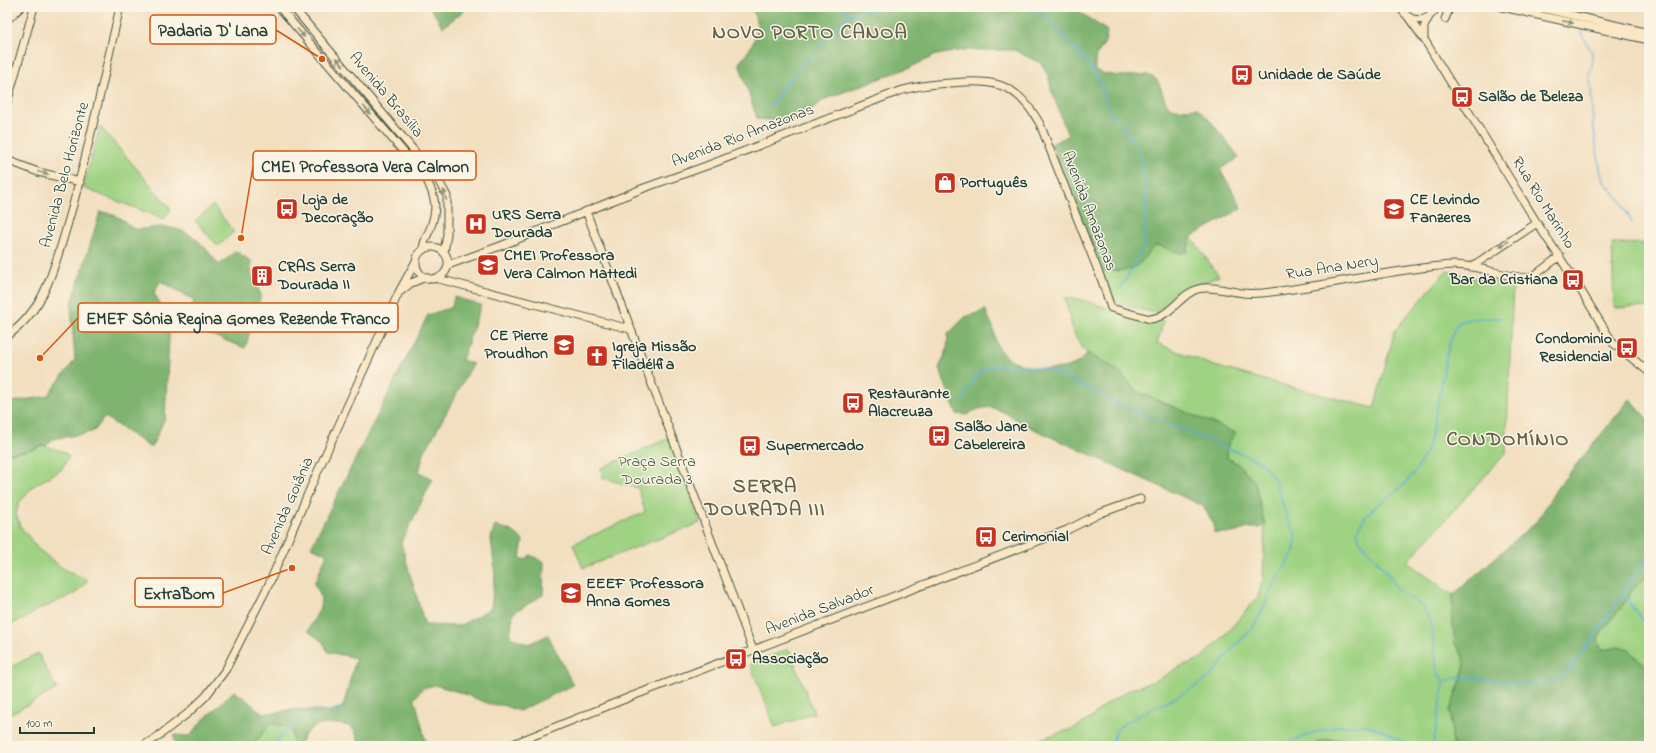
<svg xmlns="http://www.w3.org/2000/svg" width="1656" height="753" viewBox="0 0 1656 753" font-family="'Indie Flower',sans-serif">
<rect width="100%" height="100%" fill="#fcf5e5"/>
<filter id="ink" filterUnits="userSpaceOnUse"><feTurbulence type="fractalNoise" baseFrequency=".025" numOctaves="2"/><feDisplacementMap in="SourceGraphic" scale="8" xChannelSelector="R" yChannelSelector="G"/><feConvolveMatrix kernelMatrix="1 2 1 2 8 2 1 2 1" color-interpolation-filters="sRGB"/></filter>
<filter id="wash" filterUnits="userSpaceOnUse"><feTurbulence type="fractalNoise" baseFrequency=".012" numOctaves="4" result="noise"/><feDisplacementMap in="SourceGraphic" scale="16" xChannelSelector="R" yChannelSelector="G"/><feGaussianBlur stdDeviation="0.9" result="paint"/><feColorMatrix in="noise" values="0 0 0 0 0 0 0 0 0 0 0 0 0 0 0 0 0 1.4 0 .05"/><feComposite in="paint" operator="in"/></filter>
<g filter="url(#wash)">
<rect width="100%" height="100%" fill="#f2dfc0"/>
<path fill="#9fd282" stroke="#5f885b" d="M100,126L171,209L164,219L83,188Z
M213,205L234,232L218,246L195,221Z
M1191,237L1219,276L1179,294L1171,304L1155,313L1116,303L1099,271C1107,270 1116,272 1124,270C1139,267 1144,249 1156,246C1162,244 1181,250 1187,251Z
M1649,243V307L1614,308L1612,244Z
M1446,271L1513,286L1506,453L1407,562L1453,595L1452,620L1455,643L1462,654L1465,664L1462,677L1450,710L1453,746H1398C1383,739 1344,737 1326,740C1320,741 1314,744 1308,746H1017L1075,728L1091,718L1105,705L1129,690L1159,679L1181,666L1200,659L1222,638L1258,597L1263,579L1265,522L1238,464L1227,458L1228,444L1236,433L1138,392L1116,369L1087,353L1078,342L1073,331L1065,298L1079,299L1144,319L1164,321L1157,343L1211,365L1268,381L1374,408L1395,330Z
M671,437L700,523L583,568L573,544L645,512L638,488L603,478L601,468Z
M43,445L64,452L69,456L61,470L33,486L26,495L19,503L16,514L20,526L38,549L62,568L88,580L76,593L38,610L24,619L7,626V454L31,450Z
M1649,575V668L1644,666L1629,649L1615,648L1608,650L1601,649L1598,639L1603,630L1626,601L1633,589Z
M789,649L814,713L775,727L750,664Z
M38,653L57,689L7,716V669Z
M275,724L287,727L292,731L293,740L291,746H253L269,725Z"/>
<path fill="#7fb470" stroke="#4f7852" d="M430,7H469L443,27Z
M751,7H1073L1107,31L1105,42L1095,58V70C1105,75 1117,76 1128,76C1137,75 1145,73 1153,77C1164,83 1161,107 1175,109C1180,110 1190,108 1197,108C1213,122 1227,141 1239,158L1220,169L1242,208L1191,237L1187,252L1180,253L1157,245C1147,251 1142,265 1131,269C1121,272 1109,269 1099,271L1051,144L1068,136L1051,89L1049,78L1042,64L1014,50H964L936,55L911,67L825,99L802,116L780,124L771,120L757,119L739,63C754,46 763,29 751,7Z
M100,212C108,213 116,215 123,220C127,223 130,228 135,229C143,230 152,227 160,227C191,228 202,243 219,265L236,251L251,261V274L261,295L245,348L185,325L194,300L160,281L154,293L170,320L165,418L151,448L105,417L94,431L83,434L52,439L46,446L43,445L31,450L7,454V403L47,396L75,360L71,307Z
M454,297L481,305L462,360L473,364L424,453L419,472L433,479L401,543L425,625L459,626L491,608L495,575L491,538L495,526C506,529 516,531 523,541L520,558L526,560L530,555L544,562L543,595L513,613L510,637L529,644L548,635L573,685L519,711L502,705H492L462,693L435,685L423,688L414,699L417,707L427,746H361C359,741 356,733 353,729C346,722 322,723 314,727C306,731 302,739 298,746H291L293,740L292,731C285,726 278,723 269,725L253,746H176L174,735L190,736L202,721L234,691L244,698L262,713H275L292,709L333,711L343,707L356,658L328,652L323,642L308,631C316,613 329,603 314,584L327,554L311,547L428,315L452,307Z
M986,310C987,317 991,321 993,327C995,334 995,343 999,348C1000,351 1003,354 1005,355C1022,371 1075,377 1087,353L1116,369L1138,392L1236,433C1227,440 1227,448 1227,458L1238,464L1255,482L1265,526L1260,528H1249L1233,533H1214V525L1203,506L1025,425C1004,412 990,399 967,415L957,414L939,368L947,350L948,334L965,317Z
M1630,399L1649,421V575L1633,589L1626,601L1603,630L1598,639L1601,649C1609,651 1618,645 1626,648C1633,650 1639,664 1649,668V746H1453L1450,710L1462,677L1465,664L1462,654L1455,643L1452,620L1453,595L1538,520L1557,488Z
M1326,740C1349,740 1376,736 1398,746H1308Z"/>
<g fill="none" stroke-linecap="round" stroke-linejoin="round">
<path stroke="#5badd6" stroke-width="1.5" d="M461,7L462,12
M841,7L849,15
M1033,7L1055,26L1088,64L1098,78L1110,113L1134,141L1140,152L1146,194L1145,240L1137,261L1120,288
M1574,7L1576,14
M1581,29L1584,38L1592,53V66L1589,75L1591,85L1593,124L1601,174L1605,183L1620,200L1632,222
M770,107L787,82L846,17L854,12L901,7
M963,400C970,389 976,370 990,367C1049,356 1083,390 1132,410C1166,423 1199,435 1232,450C1242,454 1257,458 1265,467C1278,480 1280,497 1286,514C1288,522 1296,530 1296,539C1296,556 1281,571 1273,585C1267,597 1263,611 1256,623C1250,633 1241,639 1233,648C1224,657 1220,669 1209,677C1183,697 1150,708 1122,725L1116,731L1110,746
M1622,594L1649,628
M1444,683L1437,670L1431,622L1423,607L1398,590L1394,584L1387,572L1360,541L1357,532C1364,509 1390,499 1406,482C1412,476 1418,468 1422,460C1434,435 1439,396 1444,368C1447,353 1450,336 1457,324C1462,317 1492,318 1501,318
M274,746C293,717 309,716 340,708
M1281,746L1315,732L1338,726L1368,725L1388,733L1409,746
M1433,746L1444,683C1465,667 1523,693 1554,680C1575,671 1603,622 1616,603C1627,586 1638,571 1649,555"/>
</g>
</g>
<g filter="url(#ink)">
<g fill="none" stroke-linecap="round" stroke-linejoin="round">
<g stroke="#3f5549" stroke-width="9">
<path id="secondary" d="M279,7L426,178C436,199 438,208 430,229C427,236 423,242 423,250
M293,7L437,178L447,196V234L444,253
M1400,7C1410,24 1427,24 1437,7
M1502,7L1649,40
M1537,7L1649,33
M1408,17L1424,39L1537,223L1572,276L1613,343L1649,372
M1445,19L1450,7
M7,20L21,7
M1424,39V27L1429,17
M7,103L34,7
M7,160L38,172L80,182
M586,211L753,650
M416 263a16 16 0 1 1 32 0a16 16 0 1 1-32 0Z
M448,265L503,245L644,188L706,166L897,92C914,86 933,84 951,83C996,79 1017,83 1040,124L1102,281L1111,308L1150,319C1171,317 1180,294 1198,289C1212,285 1230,292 1243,293C1249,294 1256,293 1262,293C1302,289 1342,281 1382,274C1406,270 1429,266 1454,265C1480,265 1505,278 1531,278L1560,256
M1471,267L1537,223
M435,278L630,329
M401,291L411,283L426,277
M7,336C22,326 36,309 44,292C56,267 63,239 71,212C90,144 104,75 120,7
M143,746L157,737L187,714L206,696L226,669L269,584L313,482L399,292L416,261
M508,746L630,697L1067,530L1101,513L1140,499"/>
</g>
<use href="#secondary" stroke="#fbe7c3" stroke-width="7"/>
</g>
<defs><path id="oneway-solid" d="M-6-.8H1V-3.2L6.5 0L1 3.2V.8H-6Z"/></defs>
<g fill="#8d927c">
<use href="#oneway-solid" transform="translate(1568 22) rotate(13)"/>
<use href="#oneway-solid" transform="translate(301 33) rotate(49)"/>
<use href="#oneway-solid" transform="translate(340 62) rotate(-131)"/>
<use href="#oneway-solid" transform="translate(367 110) rotate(49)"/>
<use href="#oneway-solid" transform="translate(43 173) rotate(14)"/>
<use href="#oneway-solid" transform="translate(445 195) rotate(-104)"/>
<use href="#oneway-solid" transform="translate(1504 244) rotate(147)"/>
</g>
</g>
<defs>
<g id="bus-square" transform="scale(1.15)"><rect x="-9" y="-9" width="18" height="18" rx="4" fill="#c8321e" stroke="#fcf5e5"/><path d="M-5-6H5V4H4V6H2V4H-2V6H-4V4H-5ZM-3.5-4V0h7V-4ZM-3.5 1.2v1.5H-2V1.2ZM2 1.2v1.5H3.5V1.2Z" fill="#fff"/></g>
<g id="shop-square" transform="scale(1.15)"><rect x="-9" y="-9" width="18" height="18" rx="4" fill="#c8321e" stroke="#fcf5e5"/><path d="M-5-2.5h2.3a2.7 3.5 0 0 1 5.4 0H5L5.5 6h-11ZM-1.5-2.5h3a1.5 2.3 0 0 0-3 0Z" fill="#fff"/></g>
<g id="school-square" transform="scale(1.15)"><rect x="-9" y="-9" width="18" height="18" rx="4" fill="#c8321e" stroke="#fcf5e5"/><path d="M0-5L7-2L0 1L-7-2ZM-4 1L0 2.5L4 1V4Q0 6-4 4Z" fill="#fff"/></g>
<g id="hospital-square" transform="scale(1.15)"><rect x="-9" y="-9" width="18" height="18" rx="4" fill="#c8321e" stroke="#fcf5e5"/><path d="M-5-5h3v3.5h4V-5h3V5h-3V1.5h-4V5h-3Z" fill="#fff"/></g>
<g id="building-square" transform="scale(1.15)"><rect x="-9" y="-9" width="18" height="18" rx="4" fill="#c8321e" stroke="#fcf5e5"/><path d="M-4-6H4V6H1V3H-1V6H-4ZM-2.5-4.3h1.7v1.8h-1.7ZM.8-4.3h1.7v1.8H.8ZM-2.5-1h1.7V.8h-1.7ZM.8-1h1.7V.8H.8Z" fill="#fff"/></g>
<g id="church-square" transform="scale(1.15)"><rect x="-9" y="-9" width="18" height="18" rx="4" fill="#c8321e" stroke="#fcf5e5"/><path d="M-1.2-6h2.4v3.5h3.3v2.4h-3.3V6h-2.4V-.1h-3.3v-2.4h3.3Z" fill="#fff"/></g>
</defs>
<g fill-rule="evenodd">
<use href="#bus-square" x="1242" y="75"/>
<use href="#bus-square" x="1462" y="97"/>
<use href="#shop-square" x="945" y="183"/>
<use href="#bus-square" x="287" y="209"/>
<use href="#school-square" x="1394" y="209"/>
<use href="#hospital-square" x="476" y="224"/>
<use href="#school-square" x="488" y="265"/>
<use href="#building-square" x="262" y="276"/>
<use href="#bus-square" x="1573" y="280"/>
<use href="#school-square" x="564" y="345"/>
<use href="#bus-square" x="1627" y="348"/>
<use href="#church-square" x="597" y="356"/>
<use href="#bus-square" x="853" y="403"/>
<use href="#bus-square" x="939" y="436"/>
<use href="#bus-square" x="750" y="446"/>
<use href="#bus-square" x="986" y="537"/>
<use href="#school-square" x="571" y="593"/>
<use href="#bus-square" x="736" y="659"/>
</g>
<g text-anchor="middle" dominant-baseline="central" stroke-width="3" stroke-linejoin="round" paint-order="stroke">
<g font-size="16" font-weight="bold" fill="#1f3d34" stroke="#fcf5e5" text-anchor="start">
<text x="1258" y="75">Unidade de Saúde</text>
<text x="1478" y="97">Salão de Beleza</text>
<text x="960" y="183">Português</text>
<text x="302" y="200">Loja de<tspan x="302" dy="18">Decoração</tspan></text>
<text x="1410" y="200">CE Levindo<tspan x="1410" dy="18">Fanzeres</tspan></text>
<text x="492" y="215">URS Serra<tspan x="492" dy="18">Dourada</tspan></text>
<text x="504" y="256">CMEI Professora<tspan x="504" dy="18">Vera Calmon Mattedi</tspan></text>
<text x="278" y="267">CRAS Serra<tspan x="278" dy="18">Dourada II</tspan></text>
<text x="1558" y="280" text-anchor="end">Bar da Cristiana</text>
<text x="548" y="336" text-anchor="end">CE Pierre<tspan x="548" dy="18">Proudhon</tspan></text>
<text x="1612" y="339" text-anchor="end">Condominio<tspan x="1612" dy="18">Residencial</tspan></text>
<text x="612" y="347">Igreja Missão<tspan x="612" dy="18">Filadélfia</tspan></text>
<text x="868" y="394">Restaurante<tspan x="868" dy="18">Alacreuza</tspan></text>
<text x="954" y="427">Salão Jane<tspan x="954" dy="18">Cabelereira</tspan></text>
<text x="766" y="446">Supermercado</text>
<text x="1002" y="537">Cerimonial</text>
<text x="586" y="584">EEEF Professora<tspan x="586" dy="18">Anna Gomes</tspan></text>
<text x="752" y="659">Associação</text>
</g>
<g font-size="16" fill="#1f3d34" stroke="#fcf5e5">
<text transform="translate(386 95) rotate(50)">Avenida Brasília</text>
<text transform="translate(743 136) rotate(-21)">Avenida Rio Amazonas</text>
<text transform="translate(65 175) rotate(-75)">Avenida Belo Horizonte</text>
<text transform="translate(1543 203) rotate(58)">Rua Rio Marinho</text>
<text transform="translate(1089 211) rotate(69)">Avenida Amazonas</text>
<text transform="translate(1332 268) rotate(-9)">Rua Ana Nery</text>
<text transform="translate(288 506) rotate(-66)">Avenida Goiânia</text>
<text transform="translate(820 610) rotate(-21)">Avenida Salvador</text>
</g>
<g font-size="16" fill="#395b44" stroke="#fcf5e5">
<text x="657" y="462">Praça Serra<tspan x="657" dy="18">Dourada 3</tspan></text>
</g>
<g font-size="20" font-weight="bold" letter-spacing="1" fill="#63634b" stroke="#fcf5e5">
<text x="810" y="33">NOVO PORTO CANOA</text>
<text x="1508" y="440">CONDOMÍNIO</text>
<text x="765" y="487">SERRA<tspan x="765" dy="23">DOURADA III</tspan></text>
</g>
</g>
<path fill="none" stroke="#d45610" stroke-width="1.5" d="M322 59L276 30M241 238L253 166M40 358L78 318M292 568L223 593"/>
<g fill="#d45610" stroke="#fcf5e5" stroke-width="1.5">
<circle cx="322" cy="59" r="4"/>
<circle cx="241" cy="238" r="4"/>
<circle cx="40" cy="358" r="4"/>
<circle cx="292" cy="568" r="4"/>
</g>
<g fill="#fcf5e5" stroke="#d45610" stroke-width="1.5">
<rect x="150" y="15" width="126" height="29" rx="4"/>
<rect x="253" y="151" width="223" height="29" rx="4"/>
<rect x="78" y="303" width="320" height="29" rx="4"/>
<rect x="135" y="578" width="88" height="29" rx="4"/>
</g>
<g font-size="17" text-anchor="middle" font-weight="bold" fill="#1f3d34">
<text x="213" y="36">Padaria D' Lana</text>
<text x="365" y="172">CMEI Professora Vera Calmon</text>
<text x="238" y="324">EMEF Sônia Regina Gomes Rezende Franco</text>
<text x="179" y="599">ExtraBom</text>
</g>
<rect width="1656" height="753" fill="none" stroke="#fcf5e5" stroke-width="24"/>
<path d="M20 727v6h74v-6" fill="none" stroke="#1f3d34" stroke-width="2"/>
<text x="26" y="727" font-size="12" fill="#1f3d34" stroke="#fcf5e5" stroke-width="3" paint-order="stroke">100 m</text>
</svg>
